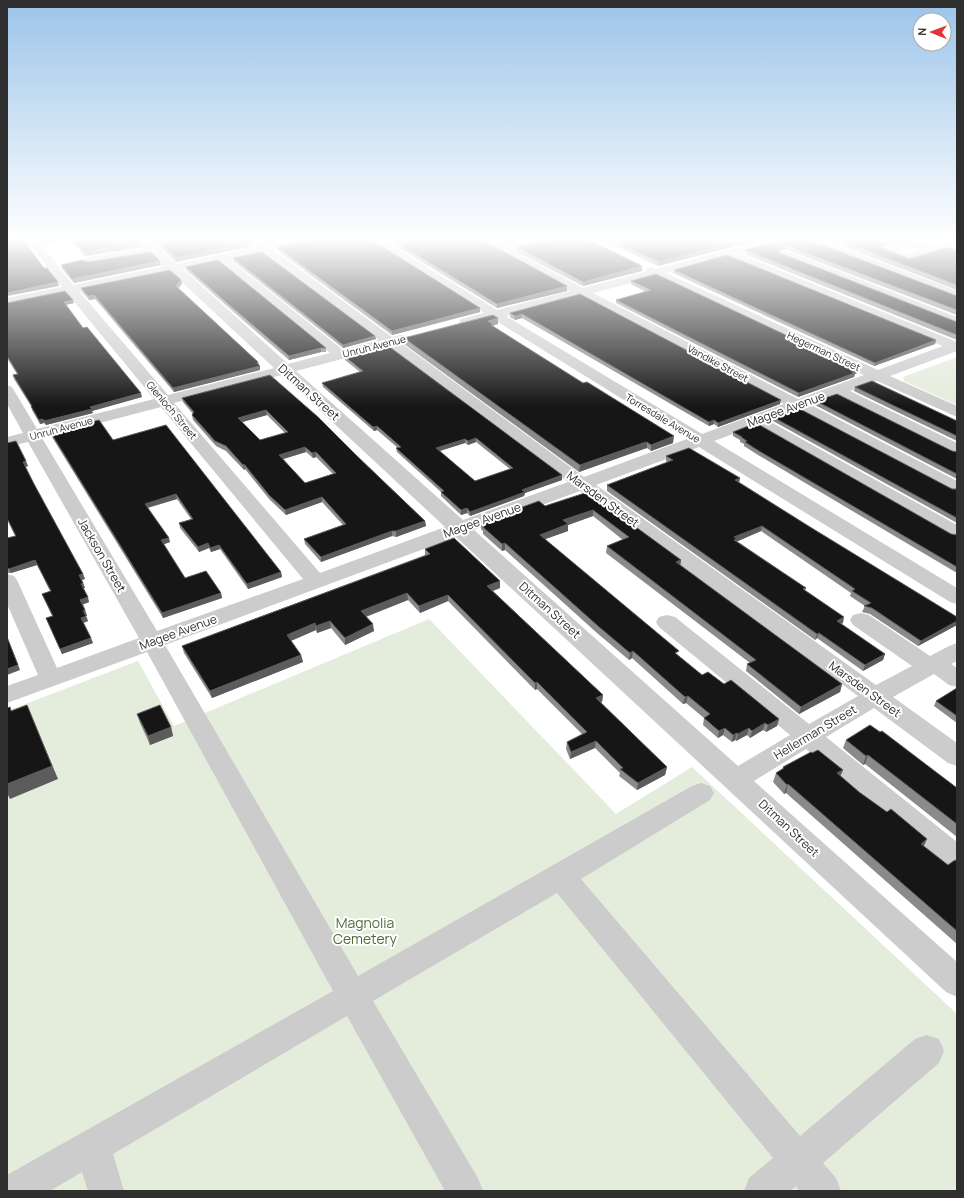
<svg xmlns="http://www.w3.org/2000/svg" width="964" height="1198" viewBox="0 0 964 1198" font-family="Manrope,sans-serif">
<rect width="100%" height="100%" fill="#fff"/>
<path fill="#e4ecdc" d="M957,357V405L904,381L903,377Z
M429,619L616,814L692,767L957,1014V1191H7V711L138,661L174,726Z"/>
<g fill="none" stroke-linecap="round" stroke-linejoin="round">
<path fill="#ccc" fill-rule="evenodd" d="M25,238H36L73,285L164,266L152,254L89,265L85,264L83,261L85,258L89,257L145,248L136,238H148L176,264L255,247L245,238H258L267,245L299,238H323L318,241L274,250L392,337L401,335L406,336L408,339L406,342L401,343L584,477L687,439L493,319L466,326L461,325L459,322L461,319L484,313L365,238H379L497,310L570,291L474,238H488L503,246L537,238H559L558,240L513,251L583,288L645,272L647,268L651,267L656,269L773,238H793L792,240L740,254L957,342V351L890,376L957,406V417L877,381L850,391L957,443V455L951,454L836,396L811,405L957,481V493L951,492L797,410L769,421L957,525V539L950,537L755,426L714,441L957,588V604L950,602L699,447L596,485L876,685L912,666L853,625L850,620L853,615L861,613L869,615L930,656L949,646L957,643V661L951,664L957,668V687L949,685L934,674L893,697L957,743V766L948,763L874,708L826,737L957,842V870L947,866L806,749L754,781L957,962V997L946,992L456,537L165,645L358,976L692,786L701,783L710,786L714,793L710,800L581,879L800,1136L915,1039L927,1035L939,1039L944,1051L939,1063L823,1163L836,1178L841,1191H799L796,1186L790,1191H744L749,1178L773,1158L557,893L373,1001L478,1178L483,1191H445L347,1016L113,1154L124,1191H88L82,1172L50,1191H7V1175L333,991L147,652L7,703V686L38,675L7,604V574L14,576L17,580L57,668L139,638L28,442L7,447V437L23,433L7,404V385L12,387L37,429L154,399L67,293L7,306V298L62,287ZM263,253L379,340L343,350L230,260ZM727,257L943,346L878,370L666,273ZM219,262L330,353L288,364L183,269ZM171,272L274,368L168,395L79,291ZM654,277L864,375L798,399L593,293ZM580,296L784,404L702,434L506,316ZM388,347L568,482L463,520L296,371ZM282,375L445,527L320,573L174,403ZM161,407L303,579L157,631L42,438ZM580,491L858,696L809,724L675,617L667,615L659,617L656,622L659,627L790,735L738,766L474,530Z
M800,238H817L957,291V299L801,240Z
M913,240L934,246L951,242L955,243L957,245L955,247L908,262L882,252L880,250L882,248ZM912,247L922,250L908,254L898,250Z
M784,250L957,317V326L780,256L778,254L780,252Z"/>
</g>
<path fill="#8a8a8a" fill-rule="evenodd" d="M39,238H137L141,243L142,247L85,256L70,240L43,244Z
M150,238H247L252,246L176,262Z
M261,238H290L267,243Z
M383,238H479L567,286V291L497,308Z
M492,238H529L503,244Z
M598,238H766L658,266Z
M790,238L957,296V315L785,249L779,252L780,253L957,322V340L745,254V250Z
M822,238H848L851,240L909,239L882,247H881L909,259L957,250V290Z
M277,247L480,312L392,335L278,251Z
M517,247L642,266V271L583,286L517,252Z
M233,258L375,336L376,339L343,348L233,261Z
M160,261L161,265L74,283L62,269L61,265L88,262Z
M186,267L326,348V352H321L289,360L229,308L186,270Z
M674,270L936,340L935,344L874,366L673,273Z
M181,280L182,284L178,288L258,362L259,365L260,366V370L174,392L95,299L89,300L82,292L81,288Z
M631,281L858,369L857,373L855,374L854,377L798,397L616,303V300L646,292L631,284Z
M580,294L780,404L718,427L714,424L709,426L522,318L515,320L510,317V313Z
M7,303H74L66,305L83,328L142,397L92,411L93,413L46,425L44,423L40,424L32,410L31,406L14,379L13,375L17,374L7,358Z
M498,318V324L494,325V327L673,443L651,451L647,448L642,449L579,472L404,344V338Z
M344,356L562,480L525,493L524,496L470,516L467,513L461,515L441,496V492L397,452L396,448H398L377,430L374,431L323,387L322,383L360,372L345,360ZM476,442L510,469L475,481L440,451L465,443L468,445Z
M270,375L425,521L426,526L396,537L392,536L321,562L305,544L304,539L343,525L322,502L286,515L270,500L245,469L244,470L226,451L216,446L193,420L192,415L193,414L183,402L182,398ZM267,415L285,433L260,440L242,422ZM306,452L313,458L316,457L333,474L305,483L283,459Z
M855,387L957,421V441L854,391Z
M816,401L952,451L957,452V479L815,405Z
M773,417L952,489H957V523L773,421Z
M733,432L951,534L957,535V573L758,455L744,446V444L740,442V440L733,436Z
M51,433L113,440L281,572L282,577L248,589L220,549L211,552L209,548L199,552L180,528L179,523L191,519L177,499L148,508L170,542L164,544L185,578L221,593L222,598L163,618L52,437Z
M7,443L28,466L25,467L34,484L83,574L85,579L82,580L85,588H83L89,602L83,604L87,616H86L88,621L83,623L93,643L62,654L46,618L52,616L42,594L50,591L37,565L11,573H7V538L15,536L7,519Z
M666,456L740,478L739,482L810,527L957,617V625L918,646L870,614L862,612L865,606L850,596L851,593L761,531L737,541L806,588L805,591L843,623L841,624L885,654L883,660L863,671L817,638L815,640L607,491V485L668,463L666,461Z
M588,492L681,560L680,566L842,684L840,692L799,714L746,671L747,664L750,663L606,553L607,546L623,540L593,516L568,525V531L545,539L678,655L702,675L724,684L779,719L777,726L766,732L763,730L750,738L747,735L736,741L735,740L732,742L723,735L718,738L703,725L704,718L686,703L683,704L632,658L629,660L597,633L505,550L502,551L483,534V531L481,529V522L545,506Z
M425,549L500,581V588L493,591L603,695L602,702L601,703L667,767L665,775L637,790L619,776L620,773L595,748L570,759L566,749L567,742L582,734L537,689L535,690L448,601L420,613L408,600L366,617L374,631L345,645L331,628L317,633L316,630L291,641L301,655L303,662L212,698L184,653L182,646L425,555Z
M957,688V723L934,706L936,701Z
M137,714L171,727L173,736L150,745L140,723Z
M846,740L957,788V837L865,764L863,765L843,748Z
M812,753L843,770L840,776L924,846L948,865L957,861V944L786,793L784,794L773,782L776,773L782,769L783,767Z"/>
<path fill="#5c5c5c" d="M53,238H70V240L43,244L42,240Z
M271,238H290L267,243V239Z
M512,238H529L503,244V240Z
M751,238H766L658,266L659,262Z
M899,238H909V239L882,247L879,251L880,247L883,242Z
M251,242L252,246L176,262V258Z
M29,243L30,247H27L26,244Z
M141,243L142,247L85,256L84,252Z
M785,245V249L777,253L778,249Z
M160,261L161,265L74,283L72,279Z
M642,266V271L583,286V282Z
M181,280L182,284L177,290L176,286Z
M58,282L59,286L7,296V293Z
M567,286V291L497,308V304Z
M94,295L95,299L89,300L88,296Z
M73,300L74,303L65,305L64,302Z
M480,308V312L392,335V331Z
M522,314V318L515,320V316Z
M498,318V324L494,325V330L488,321Z
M375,336L376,339L343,348V345Z
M936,340L935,344L874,366L875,363Z
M321,348V352L289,360V356Z
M258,362L259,366H260V370L174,392L173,388Z
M858,369L857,373L855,374L854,377L798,397L799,393Z
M141,393L142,397L92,411L93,413L46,425L44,421L90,407Z
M781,400L780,404L718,427V423Z
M266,410L267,415L239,423L238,418Z
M43,419L44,423L40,424L39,420Z
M714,420V424L709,426V422Z
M377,426V430L374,431L373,427Z
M674,436L673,443L651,451V445Z
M476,438V442L468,445V441Z
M465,439V443L436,452V448Z
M647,442V448L579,472L580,465Z
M305,447L306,452L280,460L279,455Z
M316,452V457L313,458L312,453Z
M26,461L28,466L25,467L23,462Z
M244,464L245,469L244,470L243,465Z
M562,475V480L525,493L524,496L470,516V512L522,490Z
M740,478L739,483L735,480Z
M176,494L177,499L146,508L145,504Z
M322,497V502L286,515L285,510Z
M467,508V513L461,515V510Z
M593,510V516L568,525V531L540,541V535L563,520Z
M425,521L426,526L396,537V531Z
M762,526L761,531L736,542L735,544L734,537Z
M392,531V536L321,562V557Z
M169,538L170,542L162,545L161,540Z
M208,543L209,548L199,552L198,547Z
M505,543V550L502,551V544Z
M219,545L220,549L211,552L210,548Z
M35,560L37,565L11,573L9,569Z
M681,560L680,567L676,562Z
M281,572L282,577L248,589L247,584Z
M83,574L85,579L81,580L79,575Z
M500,581V588L487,593V586Z
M83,583L85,588L82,589L81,584Z
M221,593L222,598L163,618L162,613Z
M407,593L408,600L362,618L361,611Z
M448,595V601L420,613L419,606Z
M88,597L89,602L82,605L80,600Z
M85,610L87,616H86L88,621L83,623L81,618L83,611Z
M844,617L843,623L835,626L837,621Z
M330,621L331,628L317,633L316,626Z
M957,621V625L918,646L921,641Z
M315,623L316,630L288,642L287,635Z
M373,624L374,631L345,645V638Z
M819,633L817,638L815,640L817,634Z
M7,637L20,670L7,675Z
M91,638L93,643L62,654L60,649Z
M633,651L632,658L629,660L630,653Z
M885,654L883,660L863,671L865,665Z
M301,655L303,662L212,698L210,691Z
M537,682V689L535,690V683Z
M842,684L840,692L799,714L801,707Z
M603,695L602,702L595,705L596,698Z
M688,696L686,703L683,704L685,697Z
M27,705L58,779L10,799L7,793V784Z
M779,719L777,726L766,732L768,725Z
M765,723L763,730L750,738L752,731Z
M171,727L173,736L150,745L148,736Z
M725,728L723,735L718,738L719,731Z
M749,728L747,735L736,741L738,734Z
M737,733L735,740L732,742L733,735Z
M596,741L595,748L570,759L571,752Z
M868,755L865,764L863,765L866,756Z
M667,767L665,775L637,790L638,783Z
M843,770L839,779L837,773Z
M788,784L786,793L784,794L787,785Z
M927,839L923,848L921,844Z"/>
<path fill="#161616" stroke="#5c5c5c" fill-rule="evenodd" d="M7,238H25L29,243L26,244L44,268H47L58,282L7,293Z
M41,238H53L42,240Z
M72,238H137L141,243L84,252Z
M154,238H247L251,242L176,258Z
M318,238H369L480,308L392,331L277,247Z
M389,238H479L567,286L497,304Z
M500,238H512L503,240Z
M555,238H585L642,266L583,282L517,247Z
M607,238H751L659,262Z
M790,238H804L957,296V310L785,245L778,249L780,253L957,322V335L745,250Z
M834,238H848L851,240L856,238H899L883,242L880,247L909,259L948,247L957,250V285Z
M151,252L160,261L72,279L61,265L82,260L88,262Z
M262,252L375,336L343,345L233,258Z
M727,255L936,340L875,363L674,270Z
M218,260L326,348H321L289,356L228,304L186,267Z
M170,270L181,280L176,286L258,362L257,363L260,366L173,388L94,295L88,296L81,288Z
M656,274L858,369L852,372L855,373L799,393L616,300L651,290L631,281Z
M65,291L73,300L64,302L83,328L87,327L141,393L90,407L92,409L44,421L43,419L39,420L31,406H32L13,375L18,374L7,356V303Z
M580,294L781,400L718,423L714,420L709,422L522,314L515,316L510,313Z
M493,315L498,318L488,321L494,325H491L583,383L587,382L674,436L651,445L647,442L643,443L580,465L404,338Z
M387,345L562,475L522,490L525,492L470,512L467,508L461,510L441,492L444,491L396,448L401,447L377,426L373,427L322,383L363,371L344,356ZM476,438L513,468L475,481L436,448L465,439L468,441Z
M270,375L318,417L356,455L425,521L396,531H392L321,557L304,539L346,524L322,497L285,510L269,495L244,464L243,465L226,446L215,441L192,415L194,412L182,398ZM266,410L288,432L260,440L238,418ZM305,447L312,453L316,452L336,473L305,483L279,455Z
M872,381L957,421V436L855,387Z
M837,394L952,451L957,452V474L816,401Z
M798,408L952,489H957V518L773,417Z
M99,420L113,440L166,425L281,572L247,584L219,545L210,548L208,543L198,547L179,523L193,519L176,494L145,504L169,538L161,540L185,578L206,571L221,593L162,613L51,433Z
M756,423L951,534L957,535V567L759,451L745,442L747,441L741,437H742L733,432Z
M16,441L26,461L23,462L34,484L83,574L79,575L83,583L81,584L88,597L80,600L85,610L83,611L86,616L81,618L91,638L60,649L46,618L53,616L42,594L51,591L35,560L9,569L7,568V538L16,536L7,518V443Z
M689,448L740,478L735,480L810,527L957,617V621L921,641L872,608L864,606L871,603L852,591L855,589L762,526L734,537L737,539L734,540L806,588L803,589L844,617L837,621L885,654L865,665L819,633L817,634L607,485L673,460L666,456Z
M588,492L681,560L676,562L842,684L801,707L747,664L756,660L607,546L629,537L593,510L563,520L568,524L540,535L679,651L675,653L702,675L708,672L724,684L731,680L779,719L768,725L765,723L752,731L749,728L738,734L737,733L733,735L725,728L719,731L704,718L710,714L688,696L685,697L633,651L630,653L598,626L505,543L502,544L483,527L485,526L481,522L539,501L545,506Z
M454,538L500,581L487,586L603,695L596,698L667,767L638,783L620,769L623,768L596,741L571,752L567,742L587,732L537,682L535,683L448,595L419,606L407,593L361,611L373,624L345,638L330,621L316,626L315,623L287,635L301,655L210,691L182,646L430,554L425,549Z
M7,637L18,665L7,669Z
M957,688V716L936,701Z
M27,705L52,766L7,784V708L10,707L11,711Z
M160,705L171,727L148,736L137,714Z
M870,725L880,732L882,731L957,788V824L868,755L866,756L846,740Z
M818,750L843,770L837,773L859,792L887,812L891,809L927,839L921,844L948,865L955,860L957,861V931L788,784L787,785L776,773L784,768L783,767L811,752L812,753Z"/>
<linearGradient id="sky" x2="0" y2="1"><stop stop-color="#9bc4ea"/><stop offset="0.59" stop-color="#fff"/><stop offset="1" stop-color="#fff" stop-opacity="0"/></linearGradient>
<rect width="964" height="406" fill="url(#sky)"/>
<g text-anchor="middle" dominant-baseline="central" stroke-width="4" stroke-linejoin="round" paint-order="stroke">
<g font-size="10" fill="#2f2f2f" stroke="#fff">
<text transform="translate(374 346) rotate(-14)">Unruh Avenue</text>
<text transform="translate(824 351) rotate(25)">Hegerman Street</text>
<text transform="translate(718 363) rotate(28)">Vandike Street</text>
<text transform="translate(172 410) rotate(50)">Glenloch Street</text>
<text transform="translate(663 418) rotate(31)">Torresdale Avenue</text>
<text transform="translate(61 428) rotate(-15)">Unruh Avenue</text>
</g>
<g font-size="12" fill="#2f2f2f" stroke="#fff">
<text transform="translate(309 392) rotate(42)">Ditman Street</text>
<text transform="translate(786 409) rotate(-20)">Magee Avenue</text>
<text transform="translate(603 499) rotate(36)">Marsden Street</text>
<text transform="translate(482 520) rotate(-20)">Magee Avenue</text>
<text transform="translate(102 555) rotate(60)">Jackson Street</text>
<text transform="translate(550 610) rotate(42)">Ditman Street</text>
<text transform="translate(178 632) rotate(-20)">Magee Avenue</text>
<text transform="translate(865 689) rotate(36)">Marsden Street</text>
<text transform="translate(815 732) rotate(-31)">Hellerman Street</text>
<text transform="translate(789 828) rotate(43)">Ditman Street</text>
</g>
<g font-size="14" fill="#506b3c" stroke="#fff">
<text x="365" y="922">Magnolia<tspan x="365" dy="16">Cemetery</tspan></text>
</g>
</g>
<rect width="964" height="1198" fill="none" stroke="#2f2f2f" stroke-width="16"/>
<g transform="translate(932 32) rotate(271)"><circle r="19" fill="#ffffff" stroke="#acacac"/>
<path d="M0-3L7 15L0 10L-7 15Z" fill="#e63138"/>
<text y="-6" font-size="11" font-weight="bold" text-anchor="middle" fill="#2f2f2f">N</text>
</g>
</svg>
